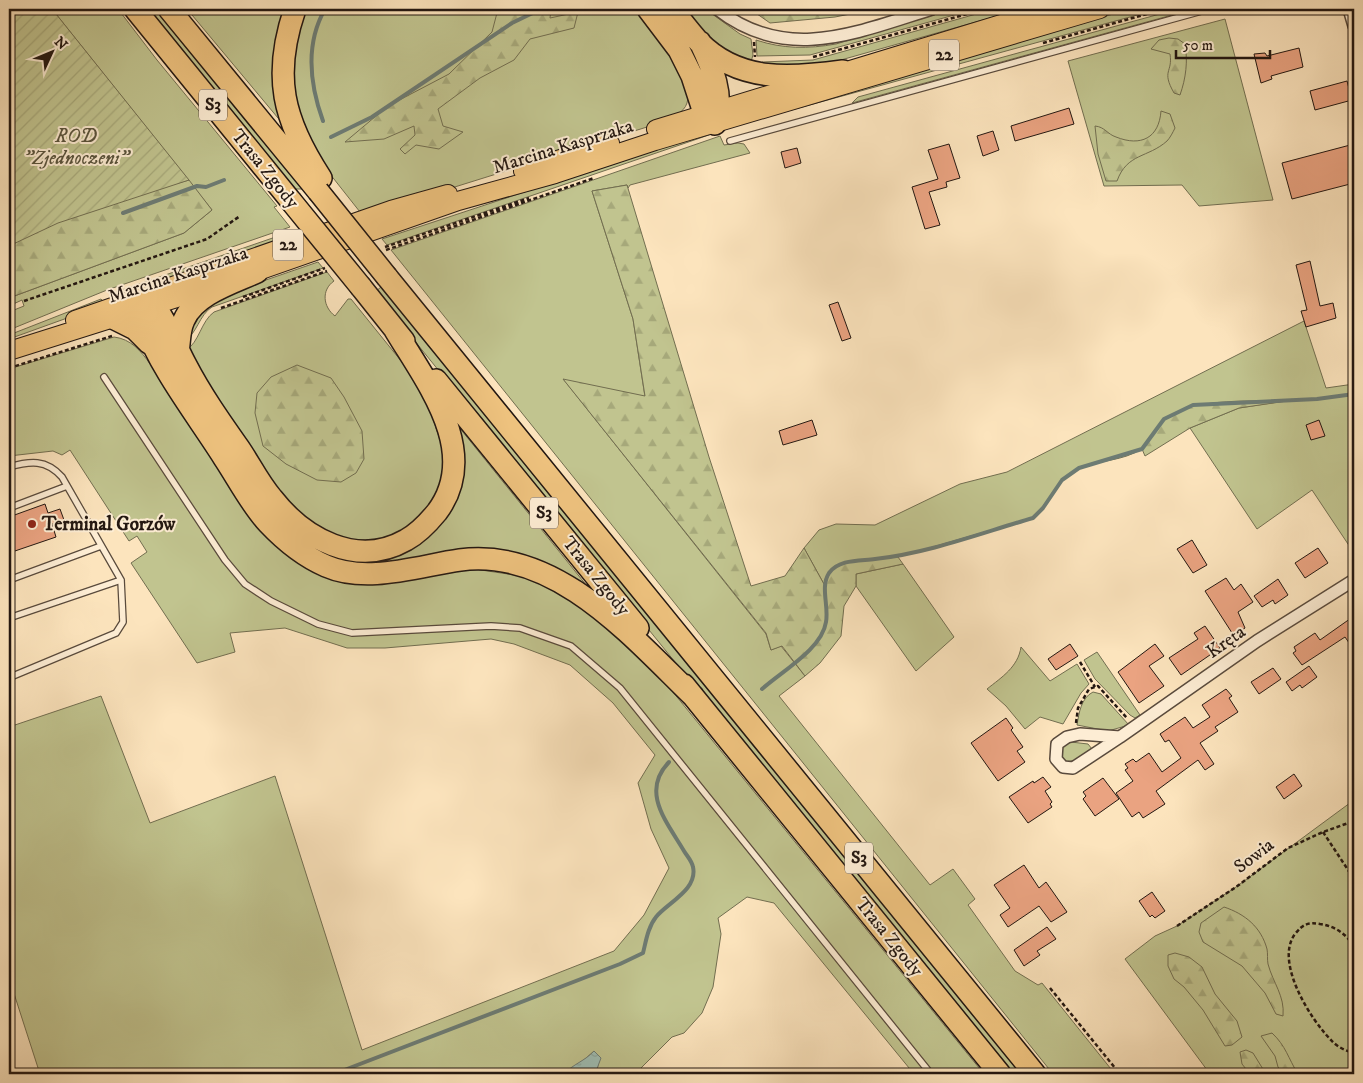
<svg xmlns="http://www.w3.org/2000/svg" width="1363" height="1083" viewBox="0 0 1363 1083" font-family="'IM FELL DW Pica',serif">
<defs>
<pattern id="forest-firs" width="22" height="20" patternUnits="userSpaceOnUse" patternTransform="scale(1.25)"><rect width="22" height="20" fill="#c1c48f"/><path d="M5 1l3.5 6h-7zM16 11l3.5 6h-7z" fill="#a6a87a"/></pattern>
<pattern id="garden-furrows" width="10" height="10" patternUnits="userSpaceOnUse" patternTransform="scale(1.25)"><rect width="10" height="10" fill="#c1c48f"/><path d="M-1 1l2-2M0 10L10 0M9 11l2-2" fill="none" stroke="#a6a87a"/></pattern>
<pattern id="water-ripples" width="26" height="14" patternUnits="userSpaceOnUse" patternTransform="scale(1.25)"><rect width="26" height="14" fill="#9fbeb4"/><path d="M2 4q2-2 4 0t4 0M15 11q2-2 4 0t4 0" fill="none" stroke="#89a39a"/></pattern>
</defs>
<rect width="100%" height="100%" fill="#fce4bd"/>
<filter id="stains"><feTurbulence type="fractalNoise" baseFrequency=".004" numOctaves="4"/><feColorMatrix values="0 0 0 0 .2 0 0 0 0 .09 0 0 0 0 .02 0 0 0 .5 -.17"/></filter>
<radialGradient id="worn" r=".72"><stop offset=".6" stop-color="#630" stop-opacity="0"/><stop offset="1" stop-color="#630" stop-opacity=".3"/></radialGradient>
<path fill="#c1c48f" stroke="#726e50" d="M52,9H118L157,60L277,206L274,207L290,227L107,290L9,330V312L24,306L22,300L9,306V298L184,233L212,210Z
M144,9H159L286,165L308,195L302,189H295Z
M187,9H289L283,124Z
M305,9H637C651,28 695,80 687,103C684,113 672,117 663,122L413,200L360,212L315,155L291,92L297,29Z
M680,9H700L704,14L708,11L740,34L751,39L753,55L750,65L720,51Z
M954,9H976L810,55L757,56L756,40C783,49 808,49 836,44Z
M994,9H1022L816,67H761L762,62L813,60Z
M1131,9H1159L755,120L858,86Z
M1178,9H1194L852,103L858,97Z
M1225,19L1273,200L1199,206L1182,185L1104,186L1068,61Z
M743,120L744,123L387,245L382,239Z
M720,136L724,145L738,143L744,144L750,153L630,185L628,188L627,185L592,191L633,319L645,397L564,380L766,634L771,650L781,646L805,676L779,696L930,885L953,869L975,899L968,905L1015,971L1038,985L1042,983L1115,1074H1053L391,250Z
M293,231L299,238L113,300V293Z
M318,262L323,268L212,307C199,315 197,334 185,340L187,329L211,299Z
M327,272L334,281C321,290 323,307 335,316L348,299H351L414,377L425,395L446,458L439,499L417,526L392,538L349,541L324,534L299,515L269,482L186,350C199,343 201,321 214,312Z
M381,287L401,307L1025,1074H1009L375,292Z
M101,299L106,304L9,339V335Z
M1304,321L1326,388L1354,384V553L1312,490L1257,529L1190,428L1239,408L1291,400C1257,402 1195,397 1168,417C1156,426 1149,444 1141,449C1124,461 1099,460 1080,468C1058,478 1049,502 1033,518L898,557L845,563L825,586L804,548L819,530L836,524L875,525L960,484L1007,472Z
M114,337C131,339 141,351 150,364L154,365L324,571L474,569L528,577L572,596L655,670L984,1074H914L774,903L747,897L718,918L721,934L713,987L702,1013L684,1033L672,1037L635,1074H596L600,1057L594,1051L568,1074H40L9,978V727L101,696L150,823L275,776L362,1050L614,951L644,915L669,868L651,829L638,783L655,755L613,703L570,665L514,644L491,639L385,648H347L285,628L230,633L235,652L197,663L131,563L147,552L137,536L129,541L70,450L62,455L53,451L9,456V369Z
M458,426L587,586L584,587L533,560L356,564C314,554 310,549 281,519L334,554L434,528Z
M903,564L954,637L916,671L856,586V574Z
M1021,647L1050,681L1077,664L1089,684L1081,693L1063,724L1040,717L1025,729L1006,706L987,689C1002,677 1018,667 1021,647Z
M1097,652L1140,715L1135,718L1130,715L1095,679L1084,660Z
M1093,692L1101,694L1129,725L1108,731L1077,725C1079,713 1081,698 1093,692Z
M1071,742L1088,744L1092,749C1083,755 1072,766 1062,759L1060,748Z
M1354,800V1074H1210L1125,959L1155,936L1177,926L1236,887Z"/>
<path fill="url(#forest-firs)" stroke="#726e50" d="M498,9L515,14L520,9H551L550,18L578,12L574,28L530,39L514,60L480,78L438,109L443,126L463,132L439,149L416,145L405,154L400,149L415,135L414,126L384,139L345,142L388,106L449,74L492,32Z
M750,9H876L835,17L770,23Z
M1169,38L1178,39L1185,44C1188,61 1186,78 1180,95L1174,93C1161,70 1173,73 1170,54L1151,49L1159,40Z
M1161,111L1170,114L1175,128C1173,132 1170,138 1167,141C1148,158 1127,153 1117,181H1106L1098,154L1095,126C1105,127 1107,134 1116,137C1141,147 1159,138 1161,111Z
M189,180L212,210L184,233L9,298V230Z
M627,185L709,457L751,586L785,576L804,548L825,586C827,580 828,574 833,569C845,558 882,559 898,557L903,564L856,574V586L844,606L841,636L820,663L805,676L782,646L771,650L766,633L563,379L645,396L633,319L592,191Z
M297,365L331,378L344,397L362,431L364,459L356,473L341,482L317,480L286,464L263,446L255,413L257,393L271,377Z
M1294,400L1239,408L1190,428L1145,456L1142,449L1164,419L1193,405Z
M1224,907C1245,914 1261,927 1267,949C1268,954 1267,959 1268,964C1273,983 1285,996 1283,1016L1276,1014L1265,993L1242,966L1203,942L1199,932L1201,923Z
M1175,953L1189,957L1202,967L1215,994L1237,1021L1242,1037L1232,1045L1225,1046L1203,1010L1184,987L1174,979L1168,966V955Z
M1272,1033C1286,1046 1288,1058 1298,1074H1283L1278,1067L1275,1056L1261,1036Z
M1246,1050L1253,1053L1266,1074H1250L1242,1064L1240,1052Z"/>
<path fill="url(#garden-furrows)" stroke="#726e50" d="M9,9H52L189,180L58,223L9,246Z"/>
<path fill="url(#water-ripples)" stroke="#6d7b73" d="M594,1051L601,1058L595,1074H564C573,1064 585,1061 594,1051Z"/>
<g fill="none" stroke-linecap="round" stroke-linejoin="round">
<path stroke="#6d7b73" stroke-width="4" d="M323,121C310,85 305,44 325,9
M331,137L372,117L512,23L541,9
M123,213L197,186L206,187L224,180
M762,689C782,671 822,649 826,622C829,606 820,587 829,573C839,559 860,561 875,559C929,553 981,533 1033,518L1043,508L1062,480L1079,468L1142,449L1164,419L1193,405L1317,399L1354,394
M334,1074L620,964L643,953C646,941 648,927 656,917C667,903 698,890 693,867C692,861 687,856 684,851C667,822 640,792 669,762"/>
</g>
<path fill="#eaa381" stroke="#231711" d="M1299,48L1303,67L1271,76L1272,79L1261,83L1254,54L1265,53L1267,56Z
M1347,81L1352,100L1315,110L1310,91Z
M1069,108L1074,124L1015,141L1011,126Z
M993,131L999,150L983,156L977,136Z
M949,144L960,178L946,182L947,187L929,192L940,225L925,229L912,187L938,179L928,150Z
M1354,144V183L1292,199L1282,163Z
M797,148L801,163L785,168L781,152Z
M1310,261L1320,306L1333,303L1336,318L1306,327L1301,311L1307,310L1296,265Z
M838,302L851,338L842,341L829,305Z
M812,420L817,435L783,445L779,431Z
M1319,420L1325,436L1311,440L1306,425Z
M45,504L48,513L60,509L64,520L52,524L56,537L9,553V517Z
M1192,540L1207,565L1193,573L1177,549Z
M1318,548L1328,563L1305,578L1295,563Z
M1226,578L1234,590L1241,584L1253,602L1238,612L1245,628L1234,636L1205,591Z
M1278,579L1288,595L1275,604L1273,600L1262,607L1254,596Z
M1354,616V650L1345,637L1302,665L1293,653L1296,651L1294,647L1315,633L1320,640Z
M1205,626L1220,648L1181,675L1169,658L1198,639L1194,633Z
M1070,644L1078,656L1056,670L1048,659Z
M1155,644L1164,656L1149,666L1164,686L1139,703L1118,672Z
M1309,666L1317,677L1302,688L1300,685L1292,691L1286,682Z
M1273,668L1281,679L1259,694L1251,682Z
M1226,689L1232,696L1229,698L1238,712L1215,727L1218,731L1200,743L1214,764L1205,770L1198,760L1156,791L1165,804L1143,818L1139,812L1132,817L1116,793L1133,781L1125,770L1128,768L1125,764L1133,759L1136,762L1149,753L1162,772L1181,758L1169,740L1165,742L1160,734L1185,717L1193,728L1210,717L1202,705Z
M1006,718L1013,728L1011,730L1023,747L1017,751L1025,762L998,781L971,743Z
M1294,774L1302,786L1284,799L1276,787Z
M1043,777L1051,787L1045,791L1052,802L1050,804L1052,807L1028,823L1009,797L1033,781L1034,783Z
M1103,778L1119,799L1095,816L1083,799L1086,796L1083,792Z
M1024,865L1039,888L1046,882L1067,912L1051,922L1039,906L1008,927L1000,915L1010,908L994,885Z
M1152,892L1165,911L1155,918L1152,915L1150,917L1139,901Z
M1047,927L1056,939L1037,951L1040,955L1024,966L1014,950Z"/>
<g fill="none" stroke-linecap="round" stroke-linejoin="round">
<g stroke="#594a3c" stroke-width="8">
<path id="service" d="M730,141L1209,9
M104,377L225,560L245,584L271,601L318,624L352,633L491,626L520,628L571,646L620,688L931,1074
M9,467C30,461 46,459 62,477L121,580L123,622L116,633L13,676H9
M9,508L67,486
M9,580L101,546
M9,618L121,580"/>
</g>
<g stroke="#594a3c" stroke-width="14">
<path id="minor" d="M717,9C787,64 857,32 932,9
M1349,9L1354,26
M1120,737L1073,768L1063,767L1056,759L1057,744L1067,737L1080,734L1120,737L1257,641L1354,580"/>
</g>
<g stroke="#231711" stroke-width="20">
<path id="primary" d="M656,129L1051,9
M523,171L610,143
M244,276L458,201L555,174L655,141L1100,9
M75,320L391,210L448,194
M9,351L215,286"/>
</g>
<g stroke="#231711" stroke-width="24">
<path id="motorway" d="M135,9L291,201
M169,9L318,191
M295,9C272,76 283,120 321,178
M648,9L679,50L692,76L706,119L715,124C725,96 712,67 700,42
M672,9C681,20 689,31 699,42C739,83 792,78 843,71
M387,277L1035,1074
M361,287L404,341
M115,319L135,329L149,343
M395,330C426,382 482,452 437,512C428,523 419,533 406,540C357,568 304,539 272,498C259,483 250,464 239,448C220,421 201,394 186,365C175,346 162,305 142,296C138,304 139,313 143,322C161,370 196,414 224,458C238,479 251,505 268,523C285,541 303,556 326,566C367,584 418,566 460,560C556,547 632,637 693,696
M178,351C180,341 179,330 184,320C195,294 233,283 257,272
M436,380L638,628
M684,685L1000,1074"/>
</g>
<path stroke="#231711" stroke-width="2.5" stroke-dasharray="4 2.5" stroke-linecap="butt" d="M754,42L755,57
M1043,43L1165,9
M813,57L985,9
M385,247L529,198
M386,250L594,178
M243,297L325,268
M24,301L207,239L240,216
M221,308L327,271
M9,368L112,336
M1080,662L1095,687
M1076,723L1078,708L1089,689L1098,686L1127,718
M1323,832L1354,879
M1177,926L1236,887L1288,848L1323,832L1354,821
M1354,946C1346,934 1335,926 1320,924C1308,922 1303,924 1295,934C1274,962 1311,1020 1331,1040C1337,1047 1346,1051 1354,1053
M1050,988L1120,1074"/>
<use href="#service" stroke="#fdedd4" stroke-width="5.5"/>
<use href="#minor" stroke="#fdedd4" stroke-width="11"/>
<use href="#primary" stroke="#eec27e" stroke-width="18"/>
<use href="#motorway" stroke="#eec27e" stroke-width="21"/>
<g stroke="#231711" stroke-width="24" stroke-linecap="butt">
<path id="motorway-bridge" d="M318,191L387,277
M291,201L361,287"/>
</g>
<use href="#motorway-bridge" stroke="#eec27e" stroke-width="21"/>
</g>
<circle fill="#8f2418" stroke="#fdedd4" stroke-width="2" cx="32" cy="524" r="5"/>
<g text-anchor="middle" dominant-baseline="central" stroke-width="4" stroke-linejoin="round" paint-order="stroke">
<g fill="#fdedd4" stroke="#64574c" stroke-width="1">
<rect x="929" y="39.5" width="30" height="31" rx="4"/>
<rect x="199" y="89.5" width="28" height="31" rx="4"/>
<rect x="273" y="229.5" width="30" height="31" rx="4"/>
<rect x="530" y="497.5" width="28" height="31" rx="4"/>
<rect x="845" y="842.5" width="28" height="31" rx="4"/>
</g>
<g font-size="18" font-weight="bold" fill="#231711">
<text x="944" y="55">22</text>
<text x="213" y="105">S3</text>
<text x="288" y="245">22</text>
<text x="544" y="513">S3</text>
<text x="859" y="858">S3</text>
</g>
<g font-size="19" font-style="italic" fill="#5a543d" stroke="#fdedd4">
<text x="76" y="136">ROD<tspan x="76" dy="22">"Zjednoczeni"</tspan></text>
</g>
<g font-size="19" fill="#231711" stroke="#fdedd4">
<text transform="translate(563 147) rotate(-17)">Marcina Kasprzaka</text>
<text transform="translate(265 169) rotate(51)">Trasa Zgody</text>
<text transform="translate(178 275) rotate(-18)">Marcina Kasprzaka</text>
<text transform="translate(596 576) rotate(51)">Trasa Zgody</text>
<text transform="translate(1226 642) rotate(-35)">Kręta</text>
<text transform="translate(1254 856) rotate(-37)">Sowia</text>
<text transform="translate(889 937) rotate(51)">Trasa Zgody</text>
</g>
<g font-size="19" font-weight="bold" fill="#231711" stroke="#fdedd4" text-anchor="start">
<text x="42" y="524">Terminal Gorzów</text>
</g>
</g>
<rect width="1363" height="1083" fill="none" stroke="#fce4bd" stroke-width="30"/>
<rect x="10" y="10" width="1343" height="1063" fill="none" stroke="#231711" stroke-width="2.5"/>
<rect x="15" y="15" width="1333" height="1053" fill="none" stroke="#231711"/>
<g transform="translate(52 52) rotate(46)" stroke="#fdedd4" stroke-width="4" paint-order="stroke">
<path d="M0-4L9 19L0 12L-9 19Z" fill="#231711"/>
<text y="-8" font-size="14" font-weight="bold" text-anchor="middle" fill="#231711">N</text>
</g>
<path d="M1176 50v8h94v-8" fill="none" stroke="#231711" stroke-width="2.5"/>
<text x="1183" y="50" font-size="15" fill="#231711" stroke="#fdedd4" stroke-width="4" paint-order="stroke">50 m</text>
<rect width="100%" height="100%" filter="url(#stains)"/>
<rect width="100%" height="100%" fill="url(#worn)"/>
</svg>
